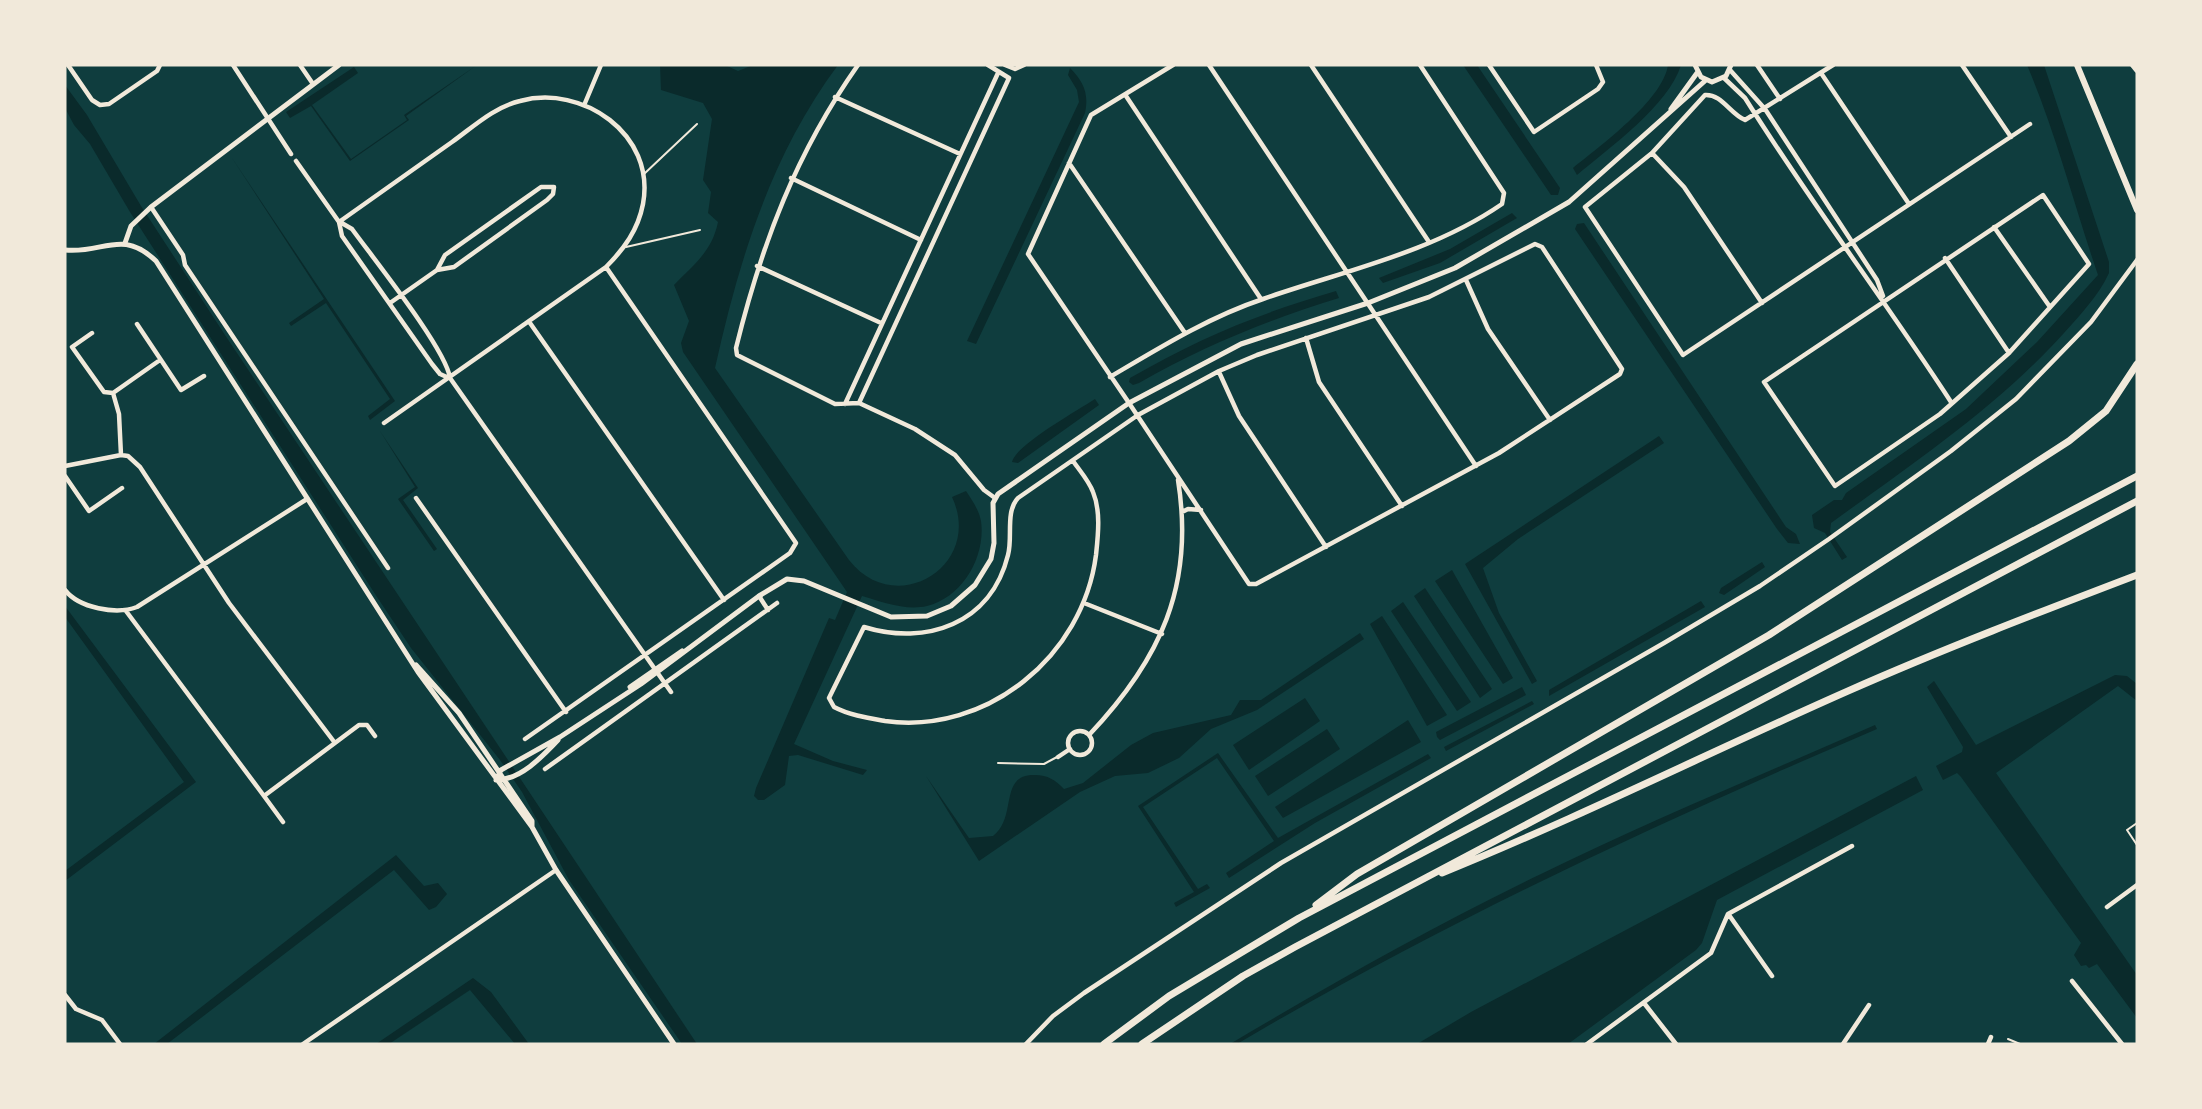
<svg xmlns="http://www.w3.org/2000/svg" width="2202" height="1109" viewBox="0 0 2202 1109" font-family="Roboto,sans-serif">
<rect width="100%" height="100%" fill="#0f3d3e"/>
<path fill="#0a2a2b" d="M477,65L406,116L409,120L350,161L311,106L290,118L286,112L354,67L358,73L312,105L351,159L407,120L404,115Z
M660,65H725L738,71L753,65H838C771,155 739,260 715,368L849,560C896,620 984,565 952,497L966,491C972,500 979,510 981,521C986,556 963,597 927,606C906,611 882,602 862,596L794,744L833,761L867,770L863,775L798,755L789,756L785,785L764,800H758L754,796L756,788L829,618L835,620L847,592L683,352L681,343L689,321L674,285C693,265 712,252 718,222L708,213L711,192L703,180L712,119L703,103L661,90Z
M1463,65H1477L1560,188L1558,195H1551Z
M1668,65H1681C1669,105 1609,148 1577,175L1573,168C1600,146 1663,100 1668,65Z
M2027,65H2044L2109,262V273C2099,295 2080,315 2064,333C1996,408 1912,464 1831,523L1830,532L1847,557L1842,560L1825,533L1814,528L1812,515L1834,500H1842L1846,493L1966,409L2037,342L2098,275C2074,205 2056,133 2027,65Z
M1070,68C1084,82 1089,94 1085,113L976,344L967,341L1079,102L1077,90L1068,75Z
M65,85L87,115L141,206L225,335L697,1044H682L569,880L522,792L500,760L411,648L377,597L130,212L90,144L74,125L65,108Z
M232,158L395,401L370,420L368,416L390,399L326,303L291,326L289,323L324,299Z
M1512,213L1517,218L1440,263L1383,283L1379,278L1450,249Z
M1584,223L1786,527L1796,534L1800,544L1788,543L1777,529L1575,229L1577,224Z
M1336,291L1339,298C1268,320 1204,346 1139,383L1133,385L1129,382L1130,378C1201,337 1258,314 1336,291Z
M1095,399L1099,405L1018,463L1012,462C1016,445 1075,412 1095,399Z
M380,431L418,488L403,500L437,549L434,551L398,499L415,487Z
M1659,436L1664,443L1518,539L1483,568L1499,613L1537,681L1532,684L1465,564Z
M1762,562L1765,567L1724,595L1719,593L1721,588Z
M1452,570L1513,678L1503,684L1435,581Z
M1425,588L1492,689L1480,698L1414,596Z
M1701,601L1705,607L1549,696V690Z
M1403,602L1471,702L1457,711L1391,611Z
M65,606L196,782L65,881V871L184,782L65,617Z
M1382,616L1447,715L1427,726L1370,624Z
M1360,633L1364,639L1257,710L1211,729L1179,758L1148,773L1115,776L1080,792L979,861L926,776L969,838L993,836C1018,817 998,774 1035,775C1048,775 1055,780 1064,789L1083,783L1131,745L1153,733L1231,715L1240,700H1261Z
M2115,675L2127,676L2137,684V701L2118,686L1996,773L2137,975V1018L2097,964L2089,968L2086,965L2081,966L2074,955L2081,943L1961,777L1957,773L1943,780L1936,766L1962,752L1963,747L1927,687L1934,681L1976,745Z
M1522,687L1526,695L1440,740L1437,737L1436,732Z
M1305,698L1320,721L1249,770L1233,745Z
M1532,701L1534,704L1446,751L1444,747Z
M1408,720L1421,742L1283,818L1275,807Z
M1875,725L1877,729C1659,822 1442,923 1237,1044H1230C1331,984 1435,925 1541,874C1651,820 1764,774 1875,725Z
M1327,729L1340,749L1268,796L1255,776Z
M1218,753L1278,838L1428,754L1431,758L1315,823L1229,878L1226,873L1274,841L1217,758L1143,807L1198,889L1207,884L1210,888L1176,907L1174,903L1194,892L1138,806Z
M1916,776L1923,790L1717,900L1702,943L1696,950L1568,1044H1417L1471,1012Z
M396,855L424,886L438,883L447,894L436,907L429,910L394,870L167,1044H154Z
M473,978L491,992L529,1044H515L470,990L389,1044H376Z"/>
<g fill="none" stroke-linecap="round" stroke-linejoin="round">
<path stroke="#f1e9da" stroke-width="2" d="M644,174L697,124
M626,247L700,230
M998,763L1044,764L1057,757
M2137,823L2127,830L2137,845
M2008,1039L2020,1044"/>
<path stroke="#f1e9da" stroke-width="4.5" d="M68,65L92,100L100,105L109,104L157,71L160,65
M233,65L291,154
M300,65L313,84
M858,65C796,153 762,243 736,348L737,355L835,404L859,403L915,429L955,455L984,490L995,498
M1005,65L1015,69L1024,65
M1209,65L1476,466
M1311,65L1429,242
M1489,65L1534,132L1598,89L1603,82L1596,65
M1757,65L1780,99
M1833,65L1745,120C1730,114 1722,94 1705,95L1652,153L1585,207L1683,355L2030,124
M1962,65L2011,137
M1730,70L1765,109L1877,280L1883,296
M1821,73L1909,204
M1724,78L1745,98C1810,202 1884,299 1951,402
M1126,96L1261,299
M835,97L960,154
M585,103L601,65
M1652,153L1684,187L1762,303
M296,161L339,222L342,236L432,364L440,374L449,378
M1069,163L1185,333
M791,178L921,240
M2043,195L2089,264L2009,353L1940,414L1835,486L1764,382Z
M151,207L183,255L185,265L388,568
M339,222C377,195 414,169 452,142C473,127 494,107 520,101C582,84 656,134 643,204C638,230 624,249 606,267L384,423
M340,222L352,229C373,258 446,349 450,378L671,692
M1994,227L2050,307
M1945,258L2009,353
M757,266L881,323
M1466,280L1488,329L1550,420
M390,303L437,270L445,255L541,187H554L553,194L547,200L454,267L437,270
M530,323L724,600
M137,324L181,390L204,376
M92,333L72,347L104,392L113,393L119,414L121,455
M1306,338L1319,382L1402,506
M1219,372L1239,416L1326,547
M1110,377C1159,348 1209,317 1263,299C1343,271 1431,253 1502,204L1504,193L1420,65
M113,393L160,360
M859,403L1009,78L988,65
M845,404L998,73
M121,455L128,456L140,467L229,603L335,743
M1073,461C1080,471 1089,481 1093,492C1101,511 1098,536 1096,555C1083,656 987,735 885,721C868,718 849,715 834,707L829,698L864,627C926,646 991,624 1008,555C1013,537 1005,512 1018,498L1138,415L1219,371L1257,355L1429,297L1535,244L1542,247L1622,369L1620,374L1499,453L1256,584H1249C1209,524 1169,463 1129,403L1028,254L1091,115L1173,65
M65,466L121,455
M65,476L89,511L122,488
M416,498L566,712
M1182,512L1188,509L1201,510
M65,590C79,608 116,615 137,607L307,499
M759,596L768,610
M1084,603L1162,634
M126,611L264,796L359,725H367L375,736
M1068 743a12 12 0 1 1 24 0a12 12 0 1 1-24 0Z
M1089,735C1160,660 1195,586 1178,480
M525,739L790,553L796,543L606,267
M1058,757L1070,749
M545,769L777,603
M264,796L283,822
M2107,907L2137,885
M1729,915L1772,976
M2072,981L2122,1044
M65,995L76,1009L102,1020L120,1044
M1644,1003L1676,1044
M303,1044L556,870
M1026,1044L1053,1016L1084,993L1281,863L1664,643L1760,586L1829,539L1951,451L2016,399L2091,322L2137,260
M1587,1044L1711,953L1728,914L1852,846
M1843,1044L1869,1005
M1988,1044L1991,1037"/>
<path stroke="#f1e9da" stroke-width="5" d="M1695,65L1701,77L1712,82L1726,76L1731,65
M1671,109L1697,73
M125,243L131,226L151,207L339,65
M65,250C104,254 121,228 156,261L418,672L532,827
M416,665L459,713L532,821V827L556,870L674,1044
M630,687L682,651
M496,780L501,770L560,737L641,684L759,596L787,579L804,581L891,617L927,616L951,606L975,585L991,559L994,543L993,503L998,494L1129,403L1241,344L1368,303L1455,268L1569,202L1706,80
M496,780C520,780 542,757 558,740"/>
<path stroke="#f1e9da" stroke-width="6" d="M2077,65L2137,210
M2133,65L2137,70"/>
<path stroke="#f1e9da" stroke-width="7" d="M1442,873C1580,817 1712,751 1848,691C1943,649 2040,612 2137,575
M1316,905L1357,874L1769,635L2069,441L2106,411L2137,364
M1104,1044L1169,996L1299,918L2137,476
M1142,1044L1243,976L1295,947L2137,501"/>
</g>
<rect width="2202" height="1109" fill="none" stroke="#f1e9da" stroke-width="133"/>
</svg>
